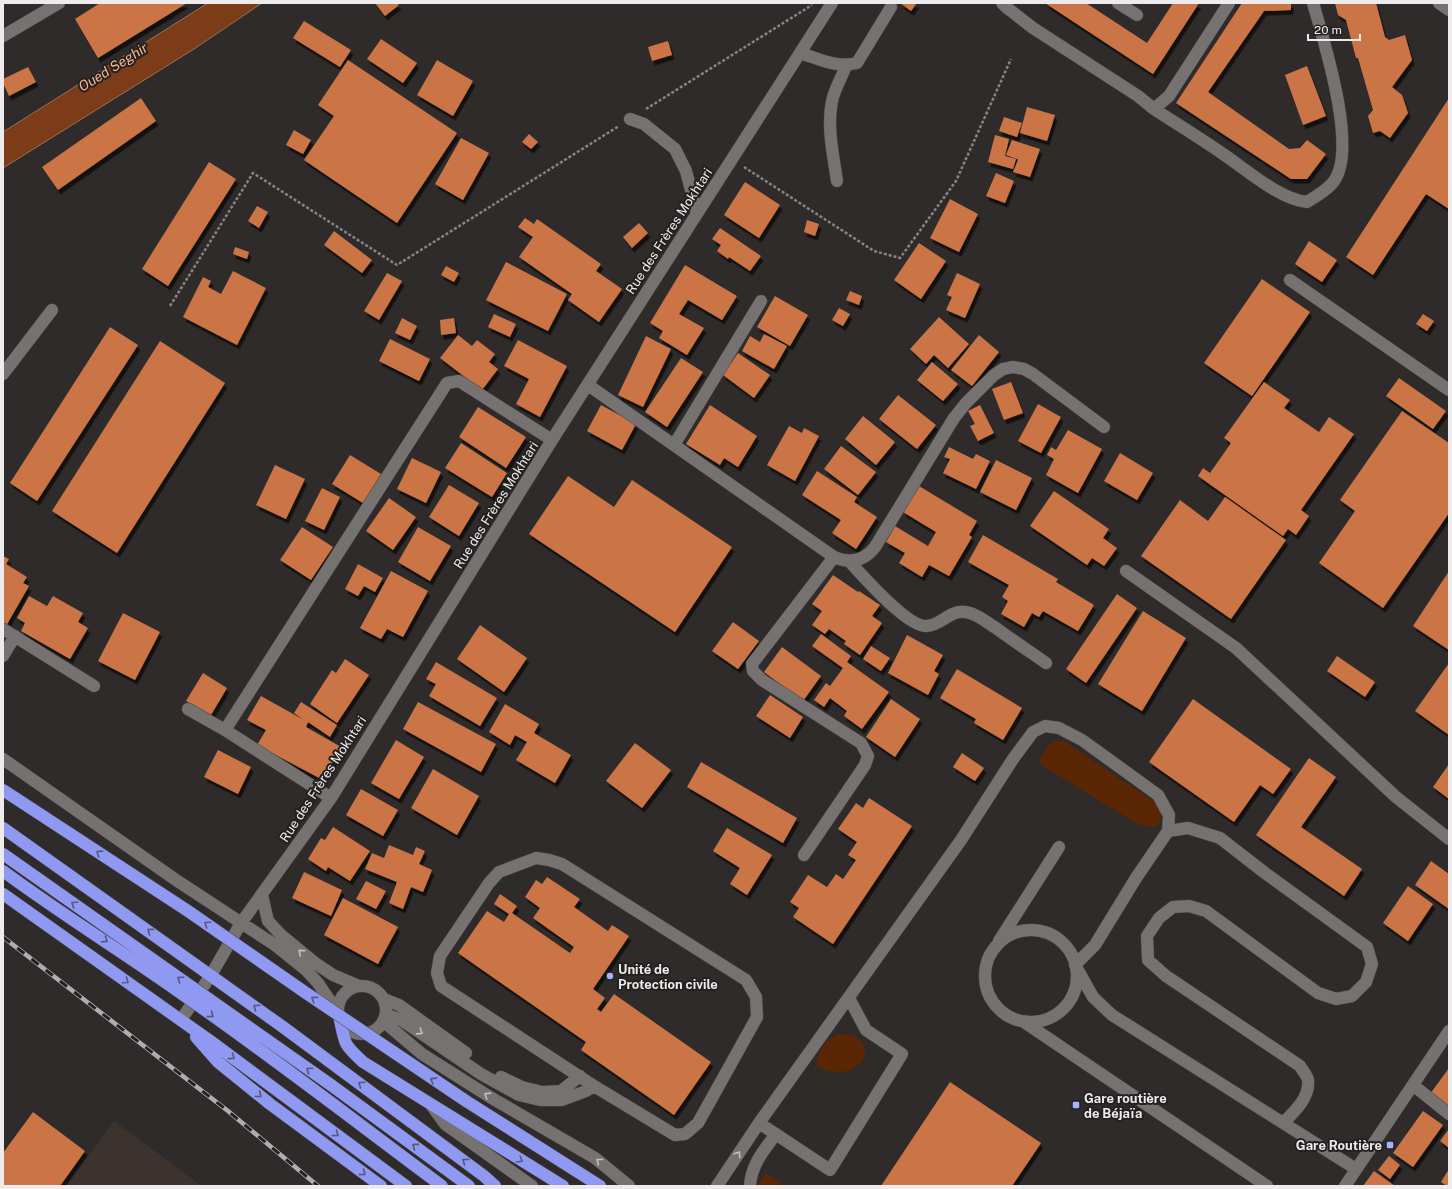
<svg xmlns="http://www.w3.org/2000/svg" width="1452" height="1189" viewBox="0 0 1452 1189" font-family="'Public Sans',sans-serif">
<defs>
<filter id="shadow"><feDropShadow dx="2.5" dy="4.5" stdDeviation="0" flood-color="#0009"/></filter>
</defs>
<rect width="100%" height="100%" fill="#2e2b2a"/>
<path fill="#3c332f" d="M114,1121L202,1186H66Z"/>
<path fill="#5b2604" d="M1055,741H1064L1153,801L1162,811L1160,821L1156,827L1139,825L1038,763L1048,746Z
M838,1034C887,1033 863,1090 817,1066C817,1052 825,1040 838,1034Z
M766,1173L786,1186H757Z"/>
<path fill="#7b3c17" stroke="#9d7057" d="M208,3H262L194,49L3,168V132Z"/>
<path fill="#cb7446" filter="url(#shadow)" d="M100,3H187L98,58L75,19Z
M375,3H397L399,5L385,16Z
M900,3H917L911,11Z
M1045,3H1086L1147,43L1173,3H1199L1153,74Z
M1242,3H1291V10L1264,11L1208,92L1289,149L1300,148L1307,140L1326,154L1307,179H1291L1176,103Z
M1335,3H1376L1385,37L1389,40L1405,35L1412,60L1392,87L1402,95L1408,113L1390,138L1380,131L1373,133L1368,116L1373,110L1358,58H1356L1346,20L1338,15Z
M304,21L351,50L340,67L293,38Z
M381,39L417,63L403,83L367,59Z
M668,41L672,55L652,61L648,47Z
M348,60L457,133L397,223L304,160L334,116L318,105Z
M437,60L473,81L453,116L417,95Z
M1307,66L1326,116L1303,125L1285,75Z
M28,67L36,82L9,96L3,83V79Z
M141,98L156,121L58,190L42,167Z
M1449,98V209L1426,194L1373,275L1346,257Z
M1027,107L1055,115L1047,141L1020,133Z
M1004,117L1022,123L1017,137L999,131Z
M294,130L311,140L303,154L286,145Z
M529,134L538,142L531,149L522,142Z
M995,135L1009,139L1005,156L1016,159L1013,169L988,162Z
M461,138L489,153L463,200L435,184Z
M1012,140L1040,149L1030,177L1013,172L1018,160H1019L1006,155Z
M209,162L236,179L168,286L142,269Z
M996,173L1014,181L1005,203L986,196Z
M745,182L780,205L759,238L724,215Z
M950,199L978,214L959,252L930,238Z
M257,206L268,212L259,228L248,221Z
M525,218L534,224L537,219L601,264L596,271L622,289L599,322L568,300L572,294L519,257L533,237L518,227Z
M807,220L819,224L815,236L804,232Z
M639,223L648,233L632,248L623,237Z
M720,228L761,256L750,271L729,257L728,259L717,251L721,245L712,239Z
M334,231L372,260L362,273L324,245Z
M1309,241L1337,260L1322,282L1295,264Z
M919,243L946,261L921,299L894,280Z
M235,247L249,252L247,259L233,254Z
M506,262L567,294L548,331L486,300Z
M685,265L737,296L722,320L688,300L679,314L704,328L687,355L659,338L663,331L650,323Z
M446,266L459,273L454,282L441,275Z
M233,271L266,288L237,345L183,317L203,277L211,281L208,287L221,294Z
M387,273L402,281L379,320L364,311Z
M957,273L980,284L965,318L946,310L952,297L947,295Z
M1262,279L1310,312L1252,396L1204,363Z
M850,291L862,296L859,305L846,300Z
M775,296L808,315L790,346L757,327Z
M839,308L850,314L843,326L832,320Z
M494,314L516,324L510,337L488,327Z
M1423,314L1434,321L1427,331L1416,324Z
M939,317L969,344L948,368L934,355L926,364L910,349Z
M402,318L417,326L410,340L395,333Z
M454,318L456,333L441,335L440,320Z
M110,327L138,345L37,501L10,483Z
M764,334L787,346L774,369L742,351L750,336L760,342Z
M458,335L472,346L477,340L495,354L489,362L498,369L482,390L440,358Z
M979,335L999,352L972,386L951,370Z
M646,336L671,349L643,407L618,395Z
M390,339L430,359L419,381L379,361Z
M518,340L567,366L540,417L516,404L529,379L504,366Z
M160,341L225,383L117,553L52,511Z
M738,353L770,375L754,398L723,375Z
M681,358L703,372L667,427L645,412Z
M932,362L958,384L943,401L917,380Z
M1399,378L1446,411L1433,429L1386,396Z
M1011,382L1023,413L1004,420L992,389Z
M1264,382L1290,400L1284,408L1319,432L1329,417L1354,434L1301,510L1309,516L1296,535L1288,529L1283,536L1198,476L1203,468L1210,473L1231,443L1224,438Z
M898,395L936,425L917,449L879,419Z
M1038,404L1061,417L1041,453L1018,441Z
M601,405L636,424L622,450L587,431Z
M710,405L757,436L738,467L724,458L720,465L686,444Z
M980,405L994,433L978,441L970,426L975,424L968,411Z
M478,407L526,437L506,468L459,437Z
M1402,411L1449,443V513L1383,608L1319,563L1355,511L1340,500Z
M863,416L895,442L876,465L845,439Z
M789,426L802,433L804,428L819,436L795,481L767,465Z
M1068,430L1102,449L1078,493L1046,475L1054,459L1047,455L1051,447L1056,450Z
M461,443L507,473L492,497L445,468Z
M841,446L876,472L858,495L824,469Z
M949,447L973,459L976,454L990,461L976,489L943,473L950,459L944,457Z
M1120,453L1153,473L1137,500L1104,481Z
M350,455L381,474L363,503L332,484Z
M412,458L441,472L426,503L397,489Z
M996,460L1032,478L1016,510L980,492Z
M275,465L305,479L286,519L256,505Z
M817,471L857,497L854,502L877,517L856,549L832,533L841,520L802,495Z
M568,476L614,507L632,480L732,547L675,632L529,534Z
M449,485L479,503L459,536L429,517Z
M919,486L977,521L969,535L972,537L949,576L929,565L922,577L899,563L905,553L886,542L895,526L928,546L936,532L903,512Z
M322,488L340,497L324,530L305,521Z
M1054,491L1109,529L1103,538L1117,548L1104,566L1092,558L1087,565L1030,526Z
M1225,497L1286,540L1231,619L1141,556L1180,500L1208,521Z
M389,498L416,517L393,550L366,531Z
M302,527L333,547L311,580L280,560Z
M418,527L451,546L430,581L398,562Z
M983,535L1058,579L1056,582L1094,605L1078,631L1043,611L1039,617L1032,613L1024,627L1001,614L1008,601L1002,597L1009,585L968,562Z
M3,556L9,559L6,564L27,577L23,583L29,586L6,626L3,624Z
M358,564L383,578L375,592L364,586L358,596L345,589Z
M391,571L428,591L403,637L387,629L381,639L360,628Z
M1449,571V650L1413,626Z
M833,575L858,592L859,591L880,605L872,616L882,623L860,655L844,644L846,641L829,629L825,634L812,625L822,611L812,604Z
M1117,594L1137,608L1086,683L1066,669Z
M29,596L47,606L53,596L83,613L78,622L88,628L70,659L21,631L25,623L17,618Z
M1143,611L1186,638L1142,711L1098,684Z
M123,613L160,632L135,680L98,661Z
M733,622L759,641L738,669L712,651Z
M480,625L527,658L504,692L457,659Z
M821,634L851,656L847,662L889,692L862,729L844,716L847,711L830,698L824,707L814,700L826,683L830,686L843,668L812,646Z
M907,635L943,655L934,671L939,674L928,695L888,673Z
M871,646L890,658L881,671L863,659Z
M782,647L821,676L803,701L764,672Z
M1337,656L1375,682L1365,697L1327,671Z
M345,659L369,675L337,723L310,704L332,670L336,673Z
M436,662L497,698L480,726L429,696L436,684L426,679Z
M1449,663V735L1415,711Z
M957,669L1022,708L1003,740L974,723L976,719L940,698Z
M203,673L227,688L211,715L186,701Z
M770,695L803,717L790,738L756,716Z
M261,696L304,720L294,713L301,702L337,725L330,737L308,722L306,727L341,747L323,780L257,745L266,730L247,720Z
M891,699L920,719L895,757L866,737Z
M1193,699L1291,769L1273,794L1260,785L1234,822L1149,762Z
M418,702L496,744L481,772L403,729Z
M505,704L539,724L534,733L571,755L555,783L516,760L527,742L515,735L510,745L489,732Z
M396,740L424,757L399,799L371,783Z
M635,743L671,770L642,808L606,781Z
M218,750L251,767L238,794L204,777Z
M962,753L984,768L975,781L953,767Z
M1309,758L1336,777L1301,827L1362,869L1344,896L1256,835Z
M701,762L797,818L783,843L687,787Z
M1449,764V799L1433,787Z
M433,769L479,796L457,835L411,808Z
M361,789L398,810L383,836L346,815Z
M869,798L912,826L833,944L793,917L799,908L790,902L808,875L827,887L836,874L843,879L856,860L848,855L857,842L838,829L856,803L863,808Z
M333,827L370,851L350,881L328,867L326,871L308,859L321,838L325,840Z
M727,828L772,855L747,895L730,884L740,868L713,851Z
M389,845L413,855L416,847L425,851L419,864L432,870L423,892L411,887L403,909L389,903L397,882L365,869L372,853L384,858Z
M1431,861L1449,874V909L1415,885Z
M304,872L342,890L331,916L292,898Z
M547,877L580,899L574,907L608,931L612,925L629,936L593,989L605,998L597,1009L601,1012L614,994L711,1062L674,1115L581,1050L586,1042L458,953L487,911L504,922L509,914L494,904L500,894L517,906L512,913L570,953L574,947L533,918L540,908L525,897L536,880L542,884Z
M366,881L386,891L376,909L356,899Z
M1408,886L1433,904L1408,941L1383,923Z
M343,898L398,927L378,964L324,935Z
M1449,1068V1109L1430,1094Z
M950,1082L1041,1143L1012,1186H881Z
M1423,1111L1443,1125L1413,1167L1393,1153Z
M33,1112L85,1151L60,1186H3V1153Z
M1449,1129V1148L1440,1141Z
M1389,1156L1400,1165L1390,1179L1378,1170Z
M1449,1169V1186H1447L1441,1182Z
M1374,1171L1395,1186H1363Z"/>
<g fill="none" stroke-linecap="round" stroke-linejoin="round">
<g stroke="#4a4847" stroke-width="13">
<path id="minor" d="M1002,3L1006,7L1033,28L1138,96L1154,109L1169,96L1229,3
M1118,3L1137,15
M1439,3L1449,10
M3,36L59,3
M800,53C819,59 836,68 857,63L891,7
M1154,109C1177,124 1200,138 1223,154C1247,170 1279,199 1307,202C1315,197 1329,189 1334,181C1358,148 1324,42 1313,3
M630,119L644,124L675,149L686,171L697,214
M837,181C833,153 826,125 833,97C836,87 842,76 846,66
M1290,280L1449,390
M3,374L52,310
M588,385L834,557C850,564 864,561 875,547L954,418L966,403L994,375L1003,369L1013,367L1024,369L1033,374L1104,427
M674,445L761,301
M849,561C862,575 908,628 927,626C944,625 952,604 975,615C982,618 989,624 996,628C1012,640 1029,651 1046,663
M1126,571L1236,648L1396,797L1449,839
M3,629L94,686
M3,656L15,636
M188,709L225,730L447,383L459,381L552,440
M225,730L331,798
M3,759L176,880L275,945L306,970L318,983L338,1013
M1168,831L1188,828L1220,838L1265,873L1367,947L1372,964L1366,982L1352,996L1336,999L1318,993L1206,911L1189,906L1173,907L1159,918L1147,936L1148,960L1166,976L1300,1066C1302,1070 1307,1075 1308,1080C1310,1098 1294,1112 1283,1123
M804,855L865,765L868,756L861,743L762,680L753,671L752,664L834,557
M536,858L549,860L562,864L746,980L756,997L757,1017L698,1123L685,1134L675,1135L594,1086L441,986L437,973L440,956L489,883L499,872Z
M262,895L268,921L281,935L315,963L333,975L359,986
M985 976a46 46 0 1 1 92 0a46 46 0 1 1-92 0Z
M999,941L1059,847
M338 1010a24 24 0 1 1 48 0a24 24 0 1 1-48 0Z
M384,999L399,1005L466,1053
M386,1014L403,1021L481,1074L519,1095L540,1100H562L586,1091L594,1086
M181,1020L211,975L241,923L331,798L552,440L832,3
M383,1021L422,1054L490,1097L595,1158L629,1186
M1024,1022L1267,1186
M501,1077L522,1087L542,1092L561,1091L580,1076
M1413,1085L1449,1114
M432,1106L445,1124L532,1186
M759,1123L830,1170L902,1054L866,1030L849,998
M717,1186L759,1123L961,840L1013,759L1033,732L1045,726L1059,728L1082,740L1158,795L1169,815L1168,831L1136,878L1095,945L1075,965L1093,997L1112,1015L1356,1169
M750,1186C751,1165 764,1150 776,1134
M1345,1186L1449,1031"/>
</g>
<g stroke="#4a4847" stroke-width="13">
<path id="highway" d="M3,828L283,1027L484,1176L495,1186
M3,894L213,1043L406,1186
M340,1020C345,1046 345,1045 363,1062L563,1186
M196,1037L218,1062L270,1104L381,1186
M466,1101L600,1186"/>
</g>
<path stroke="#878484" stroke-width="2.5" stroke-dasharray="3 2" stroke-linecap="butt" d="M646,109L812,5
M744,167L874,251L900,258L956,181L1011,59
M170,306L253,173L397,265L619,126"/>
<use href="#minor" stroke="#767271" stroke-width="12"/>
<use href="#highway" stroke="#8f99f2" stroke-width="12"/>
<g stroke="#afadad" stroke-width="4.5">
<path id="rail" d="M3,937L228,1111L318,1186"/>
</g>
<use href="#rail" stroke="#242220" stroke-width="3" stroke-dasharray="9" stroke-linecap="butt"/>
<g stroke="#4a4847" stroke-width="13" stroke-linecap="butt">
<path id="highway-bridge" d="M3,790L188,911L306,993L466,1101
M3,854L331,1085L469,1186
M3,871C61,914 123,952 182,994C270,1055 356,1122 442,1186"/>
</g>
<use href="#highway-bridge" stroke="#8f99f2" stroke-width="12"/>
</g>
<defs><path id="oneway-chevron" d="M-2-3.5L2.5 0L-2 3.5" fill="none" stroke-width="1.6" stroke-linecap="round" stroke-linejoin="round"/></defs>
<g stroke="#54587e">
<use href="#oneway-chevron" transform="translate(99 853) rotate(-147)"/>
<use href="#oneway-chevron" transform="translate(74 904) rotate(-145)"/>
<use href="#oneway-chevron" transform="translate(207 924) rotate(-145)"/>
<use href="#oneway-chevron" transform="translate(150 931) rotate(-144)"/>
<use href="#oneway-chevron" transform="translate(105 940) rotate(34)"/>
<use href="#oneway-chevron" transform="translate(180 979) rotate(-145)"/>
<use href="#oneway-chevron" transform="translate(126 981) rotate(35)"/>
<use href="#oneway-chevron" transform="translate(314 999) rotate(-146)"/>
<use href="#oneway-chevron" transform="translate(256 1007) rotate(-144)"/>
<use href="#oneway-chevron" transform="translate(211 1015) rotate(36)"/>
<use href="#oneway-chevron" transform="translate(232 1057) rotate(37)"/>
<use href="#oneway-chevron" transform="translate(309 1070) rotate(-145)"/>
<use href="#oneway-chevron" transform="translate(433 1080) rotate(-147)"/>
<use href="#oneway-chevron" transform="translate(361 1084) rotate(-143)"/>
<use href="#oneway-chevron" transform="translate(259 1095) rotate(39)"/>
<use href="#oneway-chevron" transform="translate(336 1134) rotate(37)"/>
<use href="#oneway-chevron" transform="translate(415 1146) rotate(-144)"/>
<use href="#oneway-chevron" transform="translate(520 1160) rotate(31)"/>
<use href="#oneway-chevron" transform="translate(465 1161) rotate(-143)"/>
<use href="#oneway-chevron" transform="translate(363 1173) rotate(37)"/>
</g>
<g stroke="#c3c1c0">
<use href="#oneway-chevron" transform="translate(301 952) rotate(-140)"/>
<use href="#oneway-chevron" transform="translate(420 1032) rotate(33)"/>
<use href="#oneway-chevron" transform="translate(487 1095) rotate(-148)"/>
<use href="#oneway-chevron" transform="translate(738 1154) rotate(-56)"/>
<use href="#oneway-chevron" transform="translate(599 1161) rotate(-142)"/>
</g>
<g fill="#a7b1fc" stroke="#242220" stroke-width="1.5">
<circle cx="610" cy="976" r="4"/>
<rect x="1072" y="1101" width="8" height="8" rx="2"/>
<rect x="1386" y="1141" width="8" height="8" rx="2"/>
</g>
<g text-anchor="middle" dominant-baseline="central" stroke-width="4" stroke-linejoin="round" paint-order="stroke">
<g font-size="13" fill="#edebeb" stroke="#242220">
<text transform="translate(669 231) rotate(-57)">Rue des Frères Mokhtari</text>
<text transform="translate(496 505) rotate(-58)">Rue des Frères Mokhtari</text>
<text transform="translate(323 779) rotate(-57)">Rue des Frères Mokhtari</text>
</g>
<g font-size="13" font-weight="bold" fill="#edebeb" stroke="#242220" text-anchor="start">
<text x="618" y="969">Unité de<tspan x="618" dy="15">Protection civile</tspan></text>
<text x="1084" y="1098">Gare routière<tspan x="1084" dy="15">de Béjaïa</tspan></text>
<text x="1382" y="1145" text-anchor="end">Gare Routière</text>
</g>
<g font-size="14" font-style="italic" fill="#fab592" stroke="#242220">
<text transform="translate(113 67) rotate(-32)">Oued Seghir</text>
</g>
</g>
<rect width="1452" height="1189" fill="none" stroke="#edebeb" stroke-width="8"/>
<path d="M1308 34v6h52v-6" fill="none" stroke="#edebeb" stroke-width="2"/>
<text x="1314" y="34" font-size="12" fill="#edebeb" stroke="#242220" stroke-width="3" paint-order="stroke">20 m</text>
</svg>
